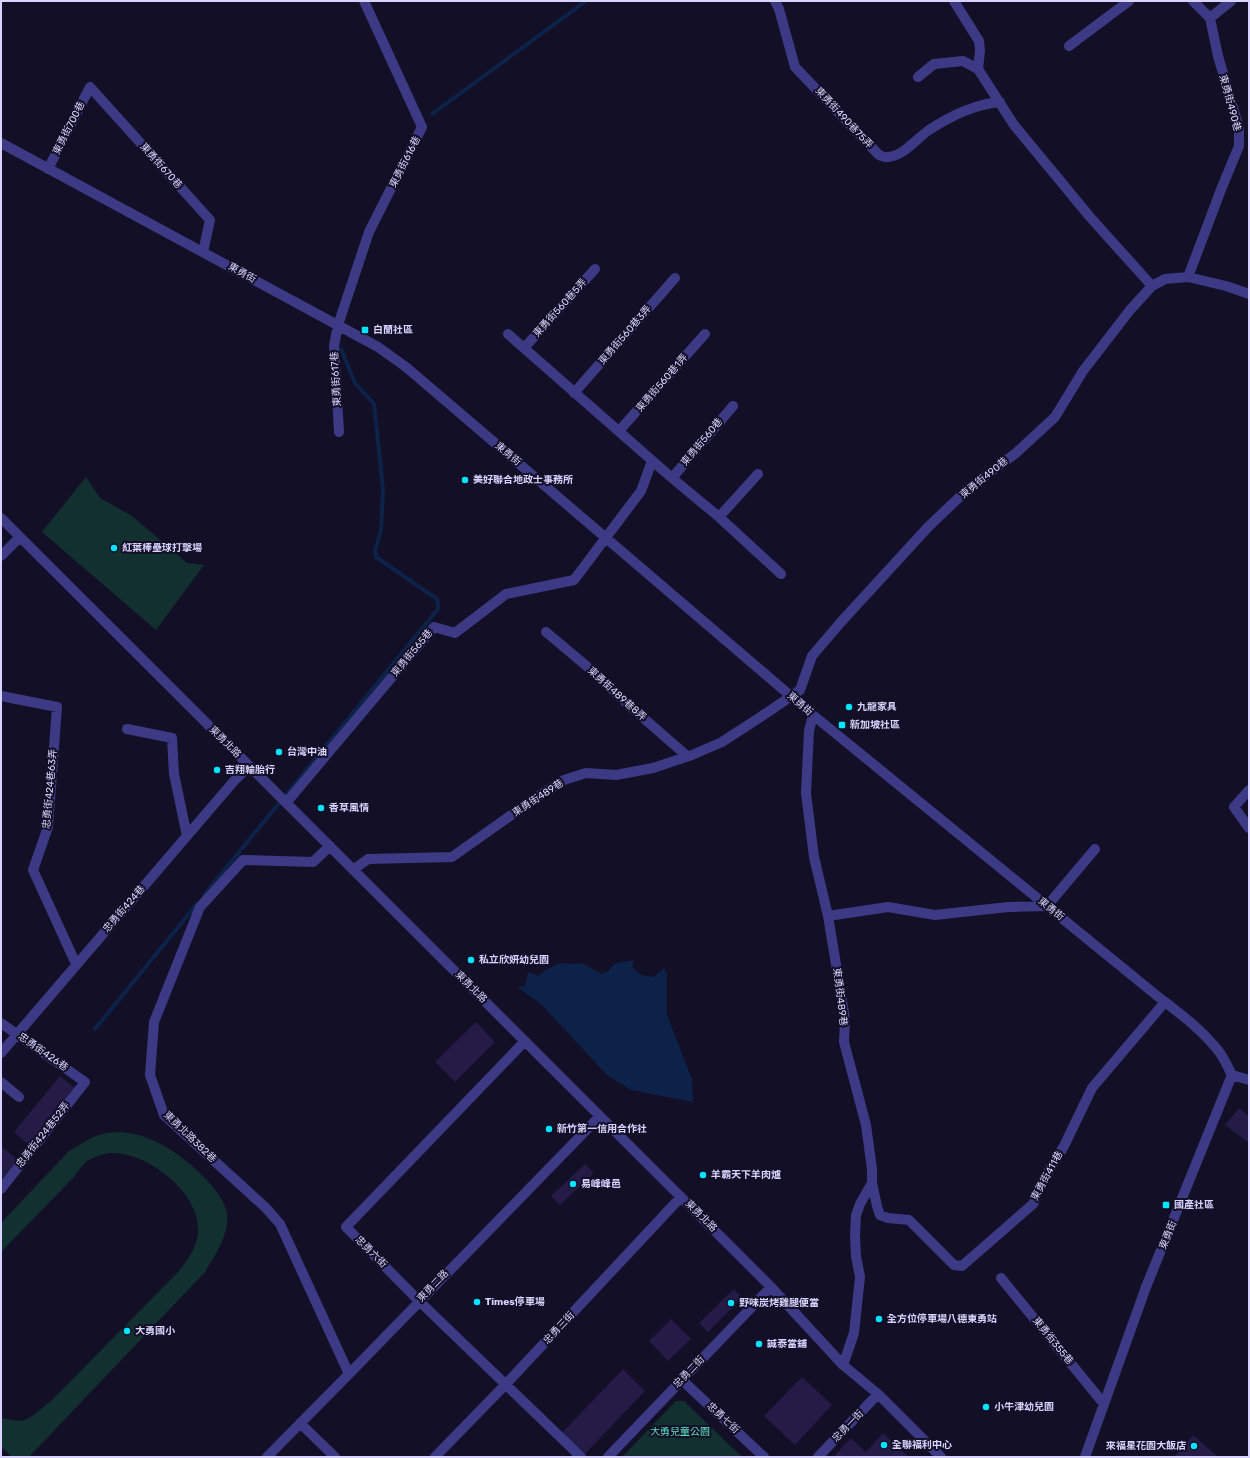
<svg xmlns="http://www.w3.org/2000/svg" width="1250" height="1458" viewBox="0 0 1250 1458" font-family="Rubik,'Noto Sans TC',sans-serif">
<rect width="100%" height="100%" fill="#130f26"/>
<path fill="#12302f" d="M86,477L100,498L132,516L187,563L204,565L156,630L42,532Z
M120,1132C126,1133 132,1133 138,1135C149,1138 162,1144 171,1150C190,1162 223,1191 227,1213C230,1233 215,1256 205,1272L29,1457H12L1,1447V1418C8,1419 17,1422 24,1420C32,1418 44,1406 51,1401L179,1271C187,1260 196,1249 198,1234C202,1194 149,1153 112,1153C105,1153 97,1156 91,1159C84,1161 78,1172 73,1178C49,1203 25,1227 1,1252V1223L69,1151L93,1137L106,1133Z
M676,1401H684L742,1457H622Z"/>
<path fill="#0c2248" d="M634,960L632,967L641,975L654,977L664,968L667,975V1015L692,1079L693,1102L631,1090L607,1075L541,1004L517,987L525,986L528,972L539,976L545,970L560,963L573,964L582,963L602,974L608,971L616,963Z"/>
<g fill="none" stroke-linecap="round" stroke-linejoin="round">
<path stroke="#0c2248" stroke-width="4" d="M432,114L586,1
M204,895L438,609V604L437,599L376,557L375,550L381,531L383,489L374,404L355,383L341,349
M95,1029L197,904"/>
</g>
<path fill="#241b47" d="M476,1022L495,1042L455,1082L435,1062Z
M60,1076L76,1089L30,1146L14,1132Z
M1239,1108L1249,1116V1143L1225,1125Z
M2,1147L18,1160L1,1180V1148Z
M585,1164L594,1173L560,1205L551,1196Z
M734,1289L742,1298L708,1332L699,1323Z
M671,1319L691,1339L668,1361L649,1341Z
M623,1369L645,1391L582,1457L557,1438Z
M802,1377L832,1405L795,1445L764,1416Z
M883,1433L909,1457H838L835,1455L851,1438L866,1452Z
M1193,1435L1218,1457H1174Z"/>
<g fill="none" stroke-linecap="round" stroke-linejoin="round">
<path stroke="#3d3a85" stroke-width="10" d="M775,1L779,9L795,67L879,155C882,156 885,158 888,157C905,155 916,139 929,130C949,117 976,104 1000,102
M954,1L979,41L980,51L978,69
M1193,1L1210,18
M1069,46L1129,1
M918,77L934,64L963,61L978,69L1014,125L1090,217L1152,286
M1,143L378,347L406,367L813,715L1156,995C1179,1013 1203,1030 1220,1053C1225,1060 1228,1068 1232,1075L1146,1287L1085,1457
M48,169L90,87L210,220L203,252
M1188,277L1222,187L1239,146V128L1218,56L1210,18L1231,1
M508,334L672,478L719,517L781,574
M524,348L595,269
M574,393L675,278
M619,431L705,334
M339,432L334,346L338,325L369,232L422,127L364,1
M672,478L733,406
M719,517L758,474
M1,518L771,1287L843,1365L878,1394L941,1457
M1,556L20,537
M546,632L596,674L632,708L687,756
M1,696L57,707L48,827L33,870L76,964
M813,715L809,731L806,793L814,857L828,916
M127,729L172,738L174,774L187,836
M1249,790L1234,807L1249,828
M286,803L434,627L455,633L506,594L574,580L641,491L652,461
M330,846L313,862L243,860L200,907L154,1022L150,1075L164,1115L266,1208L280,1224L349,1374
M353,870L368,859L452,857L534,799L564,780L586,773L616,775L653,768L692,755L722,742L762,716L800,690L812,656L841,622L929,526L969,488L1016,453L1055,417L1083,371L1130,310L1152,286L1165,279L1188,277L1226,286L1249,294
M1,1023L85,1082L1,1189
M525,1041L346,1227L419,1301L581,1457
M1,1053L234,781L249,766
M1232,1075L1249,1080
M1,1082L19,1097
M872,1183L877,1206L880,1215L888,1218L909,1220L954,1265L962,1266L1033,1204L1043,1180L1064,1146L1092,1088L1165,1002
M1001,1278L1104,1404
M843,1365L854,1333L860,1277L856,1256L855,1236L856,1215L860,1204L872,1183V1169L866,1125L844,1042L845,1019L828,916L888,907L935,915L1008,907L1047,906L1095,849
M682,1380L764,1457
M300,1423L335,1457
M267,1457L349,1374L600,1116
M435,1457L506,1384L681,1197
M608,1457L771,1287
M818,1457L878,1394"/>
</g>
<g fill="#00e5ff" stroke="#130f26" stroke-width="1.5">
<rect x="361" y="326" width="8" height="8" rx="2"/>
<circle cx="465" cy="480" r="4"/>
<circle cx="114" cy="548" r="4"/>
<circle cx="849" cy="707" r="4"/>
<rect x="838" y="721" width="8" height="8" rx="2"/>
<circle cx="279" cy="752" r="4"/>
<circle cx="217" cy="770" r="4"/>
<circle cx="321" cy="808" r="4"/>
<circle cx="471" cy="960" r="4"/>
<circle cx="549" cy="1129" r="4"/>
<circle cx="703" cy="1175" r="4"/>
<circle cx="573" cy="1184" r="4"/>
<rect x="1162" y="1201" width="8" height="8" rx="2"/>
<circle cx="477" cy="1302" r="4"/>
<circle cx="731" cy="1303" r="4"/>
<circle cx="879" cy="1319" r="4"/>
<circle cx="127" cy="1331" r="4"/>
<circle cx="759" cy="1344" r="4"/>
<circle cx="986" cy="1407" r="4"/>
<circle cx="884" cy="1445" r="4"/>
<circle cx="1194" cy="1446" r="4"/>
</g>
<g text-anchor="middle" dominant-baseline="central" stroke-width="4" stroke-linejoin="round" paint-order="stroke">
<g font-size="10" fill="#d9d4ff" stroke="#130f26">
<text transform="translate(1230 103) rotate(75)">東勇街490巷</text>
<text transform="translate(844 118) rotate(47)">東勇街490巷75弄</text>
<text transform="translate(69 128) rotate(-63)">東勇街700巷</text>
<text transform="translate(405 162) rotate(-63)">東勇街616巷</text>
<text transform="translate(161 166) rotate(48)">東勇街670巷</text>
<text transform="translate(242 273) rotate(29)">東勇街</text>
<text transform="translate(560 308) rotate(-48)">東勇街560巷5弄</text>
<text transform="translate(625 335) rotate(-49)">東勇街560巷3弄</text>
<text transform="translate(336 379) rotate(-93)">東勇街617巷</text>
<text transform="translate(662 383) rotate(-49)">東勇街560巷1弄</text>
<text transform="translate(702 442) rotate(-50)">東勇街560巷</text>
<text transform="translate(508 454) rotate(40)">東勇街</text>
<text transform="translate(984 478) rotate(-39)">東勇街490巷</text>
<text transform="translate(412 653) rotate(-50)">東勇街565巷</text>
<text transform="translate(617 694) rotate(42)">東勇街489巷8弄</text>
<text transform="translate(800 704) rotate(41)">東勇街</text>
<text transform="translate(225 742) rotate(45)">東勇北路</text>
<text transform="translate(50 789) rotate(-85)">忠勇街424巷63弄</text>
<text transform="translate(538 798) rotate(-33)">東勇街489巷</text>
<text transform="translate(124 909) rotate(-49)">忠勇街424巷</text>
<text transform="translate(1051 909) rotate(39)">東勇街</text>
<text transform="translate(471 987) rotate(45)">東勇北路</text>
<text transform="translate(840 997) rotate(83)">東勇街489巷</text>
<text transform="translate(43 1052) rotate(35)">忠勇街426巷</text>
<text transform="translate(43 1135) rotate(-52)">忠勇街424巷52弄</text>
<text transform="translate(190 1137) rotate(44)">東勇北路382巷</text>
<text transform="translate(1047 1176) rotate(-61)">東勇街411巷</text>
<text transform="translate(701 1216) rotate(45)">東勇北路</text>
<text transform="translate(1168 1235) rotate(-68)">東勇街</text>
<text transform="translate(371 1252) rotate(45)">忠勇六街</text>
<text transform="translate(433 1286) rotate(-46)">東勇二路</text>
<text transform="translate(559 1328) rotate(-47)">忠勇三街</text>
<text transform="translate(1053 1341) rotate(51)">東勇街355巷</text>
<text transform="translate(689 1372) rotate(-46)">忠勇二街</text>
<text transform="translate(723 1418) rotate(43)">忠勇七街</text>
<text transform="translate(848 1426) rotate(-46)">忠勇一街</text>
</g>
<g font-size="10" font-weight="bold" fill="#d9d4ff" stroke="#130f26" text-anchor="start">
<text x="373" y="330">白蘭社區</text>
<text x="473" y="480">美好聯合地政士事務所</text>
<text x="122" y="548">紅葉棒壘球打擊場</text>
<text x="857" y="707">九龍家具</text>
<text x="850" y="725">新加坡社區</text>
<text x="287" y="752">台灣中油</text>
<text x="225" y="770">吉翔輪胎行</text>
<text x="329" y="808">香草風情</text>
<text x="479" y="960">私立欣妍幼兒園</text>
<text x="557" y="1129">新竹第一信用合作社</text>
<text x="711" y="1175">羊霸天下羊肉爐</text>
<text x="581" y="1184">易峰峰邑</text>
<text x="1174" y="1205">國產社區</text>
<text x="485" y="1302">Times停車場</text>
<text x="739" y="1303">野味炭烤雞腿便當</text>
<text x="887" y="1319">全方位停車場八德東勇站</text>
<text x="135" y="1331">大勇國小</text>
<text x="767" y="1344">誠泰當鋪</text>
<text x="994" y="1407">小牛津幼兒園</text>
<text x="892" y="1445">全聯福利中心</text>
<text x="1186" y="1446" text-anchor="end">來福星花園大飯店</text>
</g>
<g font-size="10" fill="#5fe0c0" stroke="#130f26">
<text x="680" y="1432">大勇兒童公園</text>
</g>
</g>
<rect width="1250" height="1458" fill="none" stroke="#d9d4ff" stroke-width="4"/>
</svg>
